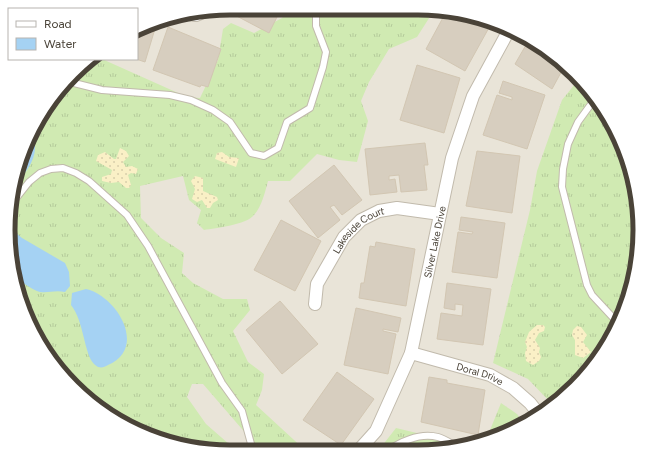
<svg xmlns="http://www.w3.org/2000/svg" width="648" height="460" viewBox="0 0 648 460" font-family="Figtree,sans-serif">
<defs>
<pattern id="grass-tufts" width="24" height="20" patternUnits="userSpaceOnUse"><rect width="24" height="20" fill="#d0eab2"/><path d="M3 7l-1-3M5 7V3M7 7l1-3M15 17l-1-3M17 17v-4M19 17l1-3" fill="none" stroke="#b4ca9a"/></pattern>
<pattern id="sand-dots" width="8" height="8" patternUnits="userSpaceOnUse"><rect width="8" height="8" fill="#faf0c6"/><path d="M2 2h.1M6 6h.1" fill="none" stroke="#d8cfab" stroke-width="1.8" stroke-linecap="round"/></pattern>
</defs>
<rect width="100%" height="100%" fill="#f5f2ea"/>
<path fill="#e9e4d8" d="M230,8L462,12L529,38L585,84L628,159L640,245L617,328L564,397L503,435L447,450L216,452L132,429L63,376L25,315L10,259V201L31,132L63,83L91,59H137V32L172,16Z"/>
<path fill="url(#grass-tufts)" d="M289,9L433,12L417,37L389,49L369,82L361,101L368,121L357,162L339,160L317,154L290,181H268C265,192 262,206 254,215C246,225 216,228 204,230L197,223L201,210L189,200L183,176L140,186L141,218L161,238L184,253L182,273L193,283L223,299H247L250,310L233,331L248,362L264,374L262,390L256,405L306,451H261L203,384H192L187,397L206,424L237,451L216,452L132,429L63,376L25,315L10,259V201L31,132L63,83L91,59H102L187,97L200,98L218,60L223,29L231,23L254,33L282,18Z
M579,79L585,84L628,159L640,245L617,328L579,378L549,401L528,379L493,363L530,210L537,171L562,100Z
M501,403L517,414L523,423L503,435L486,440Z
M396,428L467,445L447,450L378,451Z"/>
<path fill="url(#sand-dots)" d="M120,148L126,151L129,156L123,162L126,167L132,166L138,169L136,174L131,173L128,175L131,185L129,188H126L119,182L111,183L102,181V177L111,174L112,170L96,161L98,155L105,152L114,159H116Z
M222,152L229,157L239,158L236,167L215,159L217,153Z
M195,176L203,178V191L217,197L218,200L213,203L210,208H207L202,200L197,202L192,199L195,189L191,181Z
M537,325H543L545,327L544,331L539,333L535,340L540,348L539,352L541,357L539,361L533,365L526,361L525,353L527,347L525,342L529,332Z
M577,326L581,327L587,335L583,342L591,352L583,358L575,355V340L572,335L573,330Z"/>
<path fill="#a5d2f3" d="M29,139L35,146C36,161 24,175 14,186Z
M10,228L22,238L65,263L69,272L70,286L65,292C55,290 49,293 40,292C32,290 23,282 15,278L10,259Z
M86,289C117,296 148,348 108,365C103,368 99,369 94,364C84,354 84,321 71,305L72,293Z"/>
<path fill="#d7cebf" stroke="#d2c6b2" d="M231,8L281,9L269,33L229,12Z
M446,12H462L491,24L465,71L426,49Z
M157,22L145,62L136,59H137V32Z
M168,27L221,49L208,87L201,85L200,87L153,70Z
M530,38L564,67L552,89L515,64Z
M417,65L460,78L444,133L400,120Z
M503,81L545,95L527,149L483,135L497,95L512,100V97L499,93Z
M425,143L428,165H424L427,190L401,192L399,175L389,176V180L395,179L397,192L370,195L365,149Z
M477,151L520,156L512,213L466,206Z
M334,165L362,200L342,215L334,205L330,207L340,220L318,238L289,201Z
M461,217L505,223L497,278L452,272L458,232L472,234L473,232L459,230Z
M281,220L321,241L295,291L254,270Z
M376,242L415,249L406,306L359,298L361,283H364L370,246L375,247Z
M447,283L491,289L483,345L437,339L441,313L462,316L463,305L455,304V310L444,308Z
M280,301L318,344L282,374L246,330Z
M356,308L401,318L398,332L383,329V331L396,334L388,374L344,365Z
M337,372L374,399L341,445L303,420Z
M429,377L447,380V383L485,390L478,435L421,422Z"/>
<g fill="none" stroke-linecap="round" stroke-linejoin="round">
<g stroke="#c1baac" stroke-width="8">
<path id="service" d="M66,81L102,90L170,95L191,100L213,110L230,122L251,153L264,156L278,148L287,122L310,108L323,67L326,52L316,26V10
M594,100L578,122L568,144L563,169L562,187L587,285L592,295L618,323
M10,206L29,182L40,173L51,169L63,168L76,173L89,181L127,215L148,246L222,383L242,411L253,451
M388,450C402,441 420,432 438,437C445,439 452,444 458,447"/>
</g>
<g stroke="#c1baac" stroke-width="14">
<g id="minor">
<path d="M187,14L196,15L203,12"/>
<path id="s1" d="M315,304L317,284L344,237L361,220L379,211L397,208L440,214"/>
<path id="s2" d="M411,353L490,375L513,388L530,403L538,413"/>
<path id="s3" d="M358,451L376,431L411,353L452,158L473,96L509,30"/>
</g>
</g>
<use href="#service" stroke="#fff" stroke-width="6"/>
<use href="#minor" stroke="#fff" stroke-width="12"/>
</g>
<g text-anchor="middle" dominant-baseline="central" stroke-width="3" stroke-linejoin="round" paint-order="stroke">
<g font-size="10" fill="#4a4338" stroke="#fff">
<text stroke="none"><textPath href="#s1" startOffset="90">Lakeside Court</textPath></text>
<text stroke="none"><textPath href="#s3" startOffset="226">Silver Lake Drive</textPath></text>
<text stroke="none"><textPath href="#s2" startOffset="72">Doral Drive</textPath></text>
</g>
</g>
<path d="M0 0H648V460H0ZM230 15H418A215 215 0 0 1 633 230V230A215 215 0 0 1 418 445H230A215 215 0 0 1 15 230V230A215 215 0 0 1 230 15Z" fill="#fff" fill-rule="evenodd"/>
<path fill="none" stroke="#4a4338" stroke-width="5" d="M230 15H418A215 215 0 0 1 633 230V230A215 215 0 0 1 418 445H230A215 215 0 0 1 15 230V230A215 215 0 0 1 230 15Z"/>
<rect x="8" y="8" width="130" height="52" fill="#ffffff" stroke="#b7b4af"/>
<rect x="16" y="21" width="20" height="6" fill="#ffffff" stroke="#b7b4af"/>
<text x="44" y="28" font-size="12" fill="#4a4338">Road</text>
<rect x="16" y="38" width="20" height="12" fill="#a5d2f3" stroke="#b7b4af"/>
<text x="44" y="48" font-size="12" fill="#4a4338">Water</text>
</svg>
